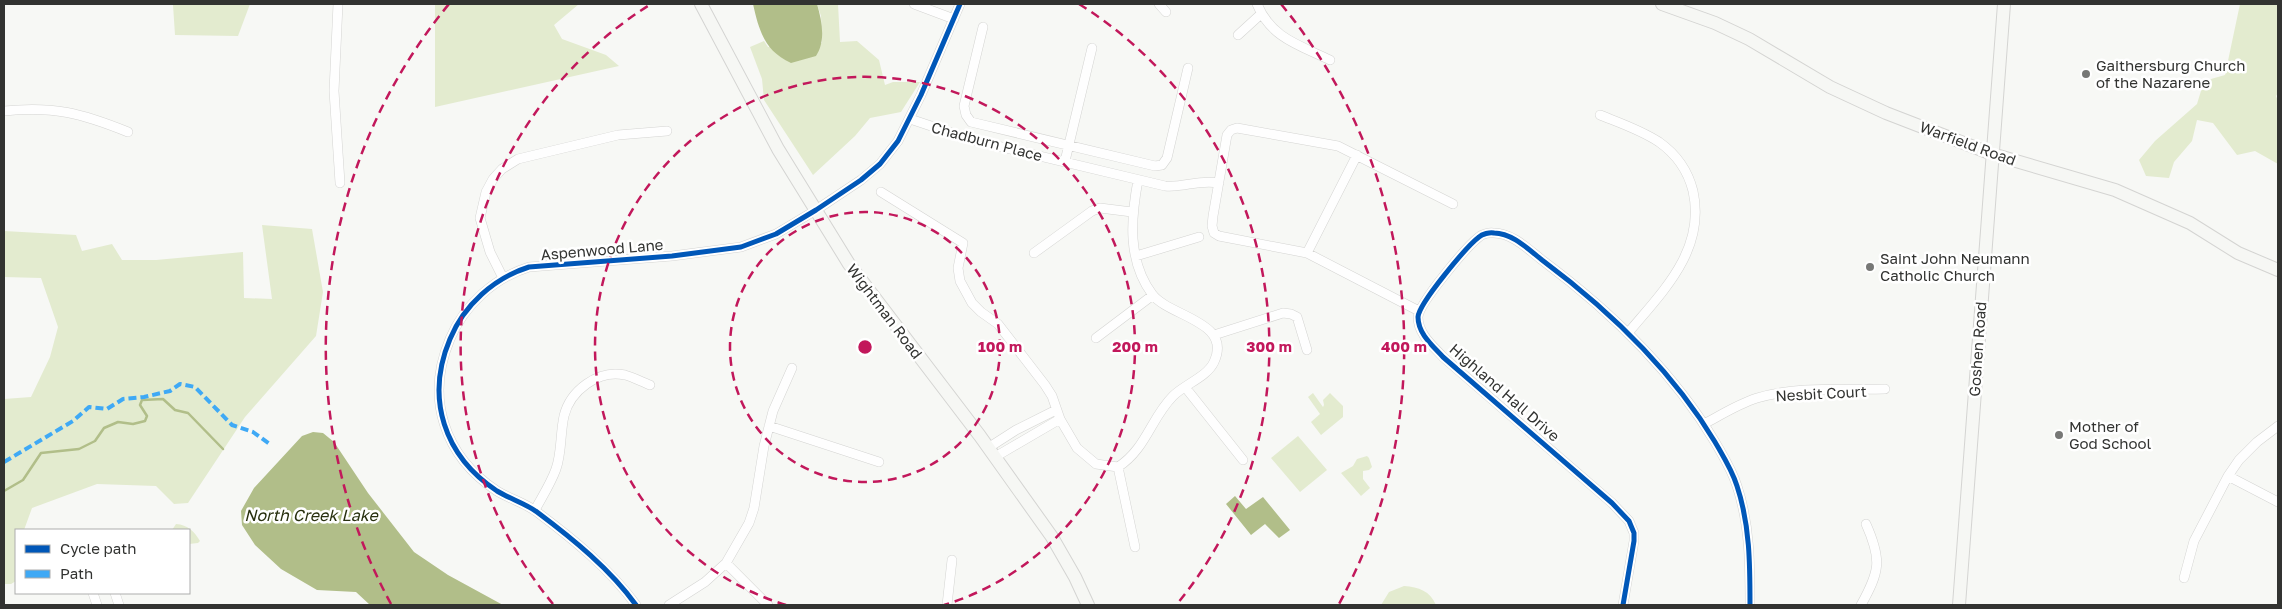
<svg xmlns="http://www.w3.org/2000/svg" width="2282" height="609" viewBox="0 0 2282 609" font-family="'Golos Text',sans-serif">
<rect width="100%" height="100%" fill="#f7f8f5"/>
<path fill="#e3ebcf" d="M152,4H250L238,36L175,35L173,5Z
M435,4H579L554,25L562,39L606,55L619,66L435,107Z
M817,4H838L840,42L857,41L879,60L885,85L893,82H920L901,112L870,118L855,136L813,175L764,100L762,79L750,47L764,41L768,47L822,43L821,16Z
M2240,4H2278V93L2276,96L2278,101V164L2255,151L2237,155L2213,123L2197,120L2192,141L2174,162L2169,178L2146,176L2139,160L2155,141L2197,104L2204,81L2225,75Z
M262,225L312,229L323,292L316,336L245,417L188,503L174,504L156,486L97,484L32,508L24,530H16V581L11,584H4V399L31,397L50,357L58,327L41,278L4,277V231L76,235L82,251L112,244L122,260H156L243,252L244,298L272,299Z
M1313,393L1323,407L1324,405L1323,400L1330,393L1343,406V417L1321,435L1311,422L1320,414L1308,397Z
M1298,436L1327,470L1300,492L1271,458Z
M1367,456L1369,458L1372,467L1369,470L1363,471V479L1370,488L1361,496L1341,473L1353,466L1357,459Z
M176,524C188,525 194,531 200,541L198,543L189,544V530H172Z
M1404,586C1419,587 1430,591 1436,605H1381L1389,592Z"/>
<path fill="#b1be89" d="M753,4H817C822,21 826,41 816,56L791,63C765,51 759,31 753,4Z
M313,432L323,433L334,442L368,493L414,552L448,575L503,605H370L356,592L317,590L281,569L255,545L242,525L241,511L254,488L302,436Z
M1235,496L1246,509L1263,497L1290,530L1279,538L1265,524L1251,535L1226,504Z"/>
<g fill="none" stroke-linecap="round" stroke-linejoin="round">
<path stroke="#b1be89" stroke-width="2.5" d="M4,491L23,480L41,453L79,449L95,441L104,428L118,422L133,424L145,421L147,416L140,405L142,400L163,399L175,410L188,413L223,449"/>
<g stroke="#d4d4d2" stroke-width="10">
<path id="street" d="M338,4L334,91L340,183
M914,4L954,19
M1159,4L1166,12
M1257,4C1271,38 1299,45 1330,60
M983,27L964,106L966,115L971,122L1155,166L1162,165L1167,158L1188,68
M1238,35L1261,14
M4,111C54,106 81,113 128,132
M1600,115C1620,123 1641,130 1659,142C1676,154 1688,171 1693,191C1706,250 1663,291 1628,333
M910,119L973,140L1165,186C1184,188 1198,179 1219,183
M1065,161L1092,48
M881,192L963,243L958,268L960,281L972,303L981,312L998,324L1045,385L1052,396L1060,419L1077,448L1096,464L1118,467C1146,449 1151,418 1173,396C1185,384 1207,377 1214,362C1233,321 1169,317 1152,294C1127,260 1131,218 1138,180
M1034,253L1092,211L1100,208L1132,212
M1307,253L1357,155
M1136,256L1199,237
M503,278L490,252L480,218L486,192L493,179L502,169L518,159L618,135L667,131
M1419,311L1307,253L1219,236L1214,233L1212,226L1213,216L1227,135L1231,130L1237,128L1338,146L1453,204
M1214,335L1283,313L1291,314L1297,317L1307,350
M1096,338L1153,295
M1185,387L1243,460
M1704,424C1721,415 1738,404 1757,398C1797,386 1843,390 1885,389
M769,426L879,462
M988,448L1016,430L1056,410
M995,457L1060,419
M1118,467L1135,547
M2228,476L2278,502
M535,510C542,497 551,483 556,469C562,452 560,434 564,416C570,391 598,369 625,375C633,377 642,382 650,385
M726,563L768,605
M2184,578L2194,541L2228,476L2239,460L2257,442L2278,426
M93,593L97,605
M115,593L119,605
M636,605C610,569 573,539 537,512C525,503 510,499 497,491C444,456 425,398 450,339C464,305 494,278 529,267L672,256L741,247L776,234L816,210L861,180L880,164L898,141L921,95L960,4
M669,605L705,582L726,563L749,523L754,508L764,446L773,411L792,368
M947,605L952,560
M1623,605L1634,541V533L1629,521L1612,503L1443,357C1433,346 1418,334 1418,317C1419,303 1467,246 1479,237C1482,234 1490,232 1494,233C1512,233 1528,249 1542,260C1609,310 1672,370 1715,442C1723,456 1732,470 1737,486C1750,525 1750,565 1750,605
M1861,605C1880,571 1882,560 1866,524"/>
</g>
<g stroke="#d4d4d2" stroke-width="14">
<path id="secondary" d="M701,4L778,149L849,264L980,436L1052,537L1075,577L1088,605
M1662,4L1715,23L1749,39L1830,87L1886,113L1992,154L2115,190L2190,223L2238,253L2278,270
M1959,605L2004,4"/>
</g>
<use href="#street" stroke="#fefefe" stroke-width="9"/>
<use href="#secondary" stroke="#f6f7f4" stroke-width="12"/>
<path stroke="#3fa9f5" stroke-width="4" stroke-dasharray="8 4" stroke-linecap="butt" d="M4,462L73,421L89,407L107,409L123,399L144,397L170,391L180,384L195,387L232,425L253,432L271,445"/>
<g stroke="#fff" stroke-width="8">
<path id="cycleway" d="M636,605C610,569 573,539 537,512C525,503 510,499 497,491C444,456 425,398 450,339C464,305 494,278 529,267L672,256L741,247L776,234L816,210L861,180L880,164L898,141L921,95L960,4
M1623,605L1634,541V533L1629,521L1612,503L1443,357C1433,346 1418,334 1418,317C1419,303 1467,246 1479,237C1482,234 1490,232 1494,233C1512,233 1528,249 1542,260C1609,310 1672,370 1715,442C1723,456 1732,470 1737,486C1750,525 1750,565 1750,605"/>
</g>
<use href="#cycleway" stroke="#0057b8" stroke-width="5"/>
</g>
<g fill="none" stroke="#c2185b" stroke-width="2.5" stroke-dasharray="9 6">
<circle cx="865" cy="347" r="135"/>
<path d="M786 605A270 270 0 1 1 944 605"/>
<path d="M553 604A404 404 0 0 1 651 4M1079 4A404 404 0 0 1 1177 604"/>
<path d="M391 604A539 539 0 0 1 449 4M1281 4A539 539 0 0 1 1339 604"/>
</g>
<g fill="#777876" stroke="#fff" stroke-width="2">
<circle cx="2086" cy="74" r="5"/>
<circle cx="1870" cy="267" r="5"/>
<circle cx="2059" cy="435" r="5"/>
</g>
<g text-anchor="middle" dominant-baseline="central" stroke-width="5" stroke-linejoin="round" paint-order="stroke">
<g font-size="15" fill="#323331" stroke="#fff" text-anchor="start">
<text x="2096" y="65">Gaithersburg Church<tspan x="2096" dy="17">of the Nazarene</tspan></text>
<text x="1880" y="258">Saint John Neumann<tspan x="1880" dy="17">Catholic Church</tspan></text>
<text x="2069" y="426">Mother of<tspan x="2069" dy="17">God School</tspan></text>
</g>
<g font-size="15" fill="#323331" stroke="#fff">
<text transform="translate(987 141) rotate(15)">Chadburn Place</text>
<text transform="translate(1968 143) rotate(20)">Warfield Road</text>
<text transform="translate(602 249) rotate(-5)">Aspenwood Lane</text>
<text transform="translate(885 311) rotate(53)">Wightman Road</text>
<text transform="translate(1977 349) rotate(-86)">Goshen Road</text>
<text transform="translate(1505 392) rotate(41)">Highland Hall Drive</text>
<text transform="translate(1821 393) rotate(-3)">Nesbit Court</text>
</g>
<g font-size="16" font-style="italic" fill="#28300f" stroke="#fff">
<text x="311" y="515">North Creek Lake</text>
</g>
</g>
<circle cx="865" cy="347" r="8" fill="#c2185b" stroke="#fff" stroke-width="2.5"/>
<g font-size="15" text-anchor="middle" font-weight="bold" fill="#c2185b" stroke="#fff" stroke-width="5" stroke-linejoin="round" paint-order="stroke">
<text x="1000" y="352">100 m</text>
<text x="1135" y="352">200 m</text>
<text x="1269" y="352">300 m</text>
<text x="1404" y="352">400 m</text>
</g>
<rect width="2282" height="609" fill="none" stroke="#323331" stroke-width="10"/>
<rect x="15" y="529" width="175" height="65" fill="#ffffff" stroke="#adadad"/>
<rect x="25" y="545" width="25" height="8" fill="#0057b8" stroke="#adadad"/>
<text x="60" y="554" font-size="15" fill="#323331">Cycle path</text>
<rect x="25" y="570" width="25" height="8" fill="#3fa9f5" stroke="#adadad"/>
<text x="60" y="579" font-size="15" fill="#323331">Path</text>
</svg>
